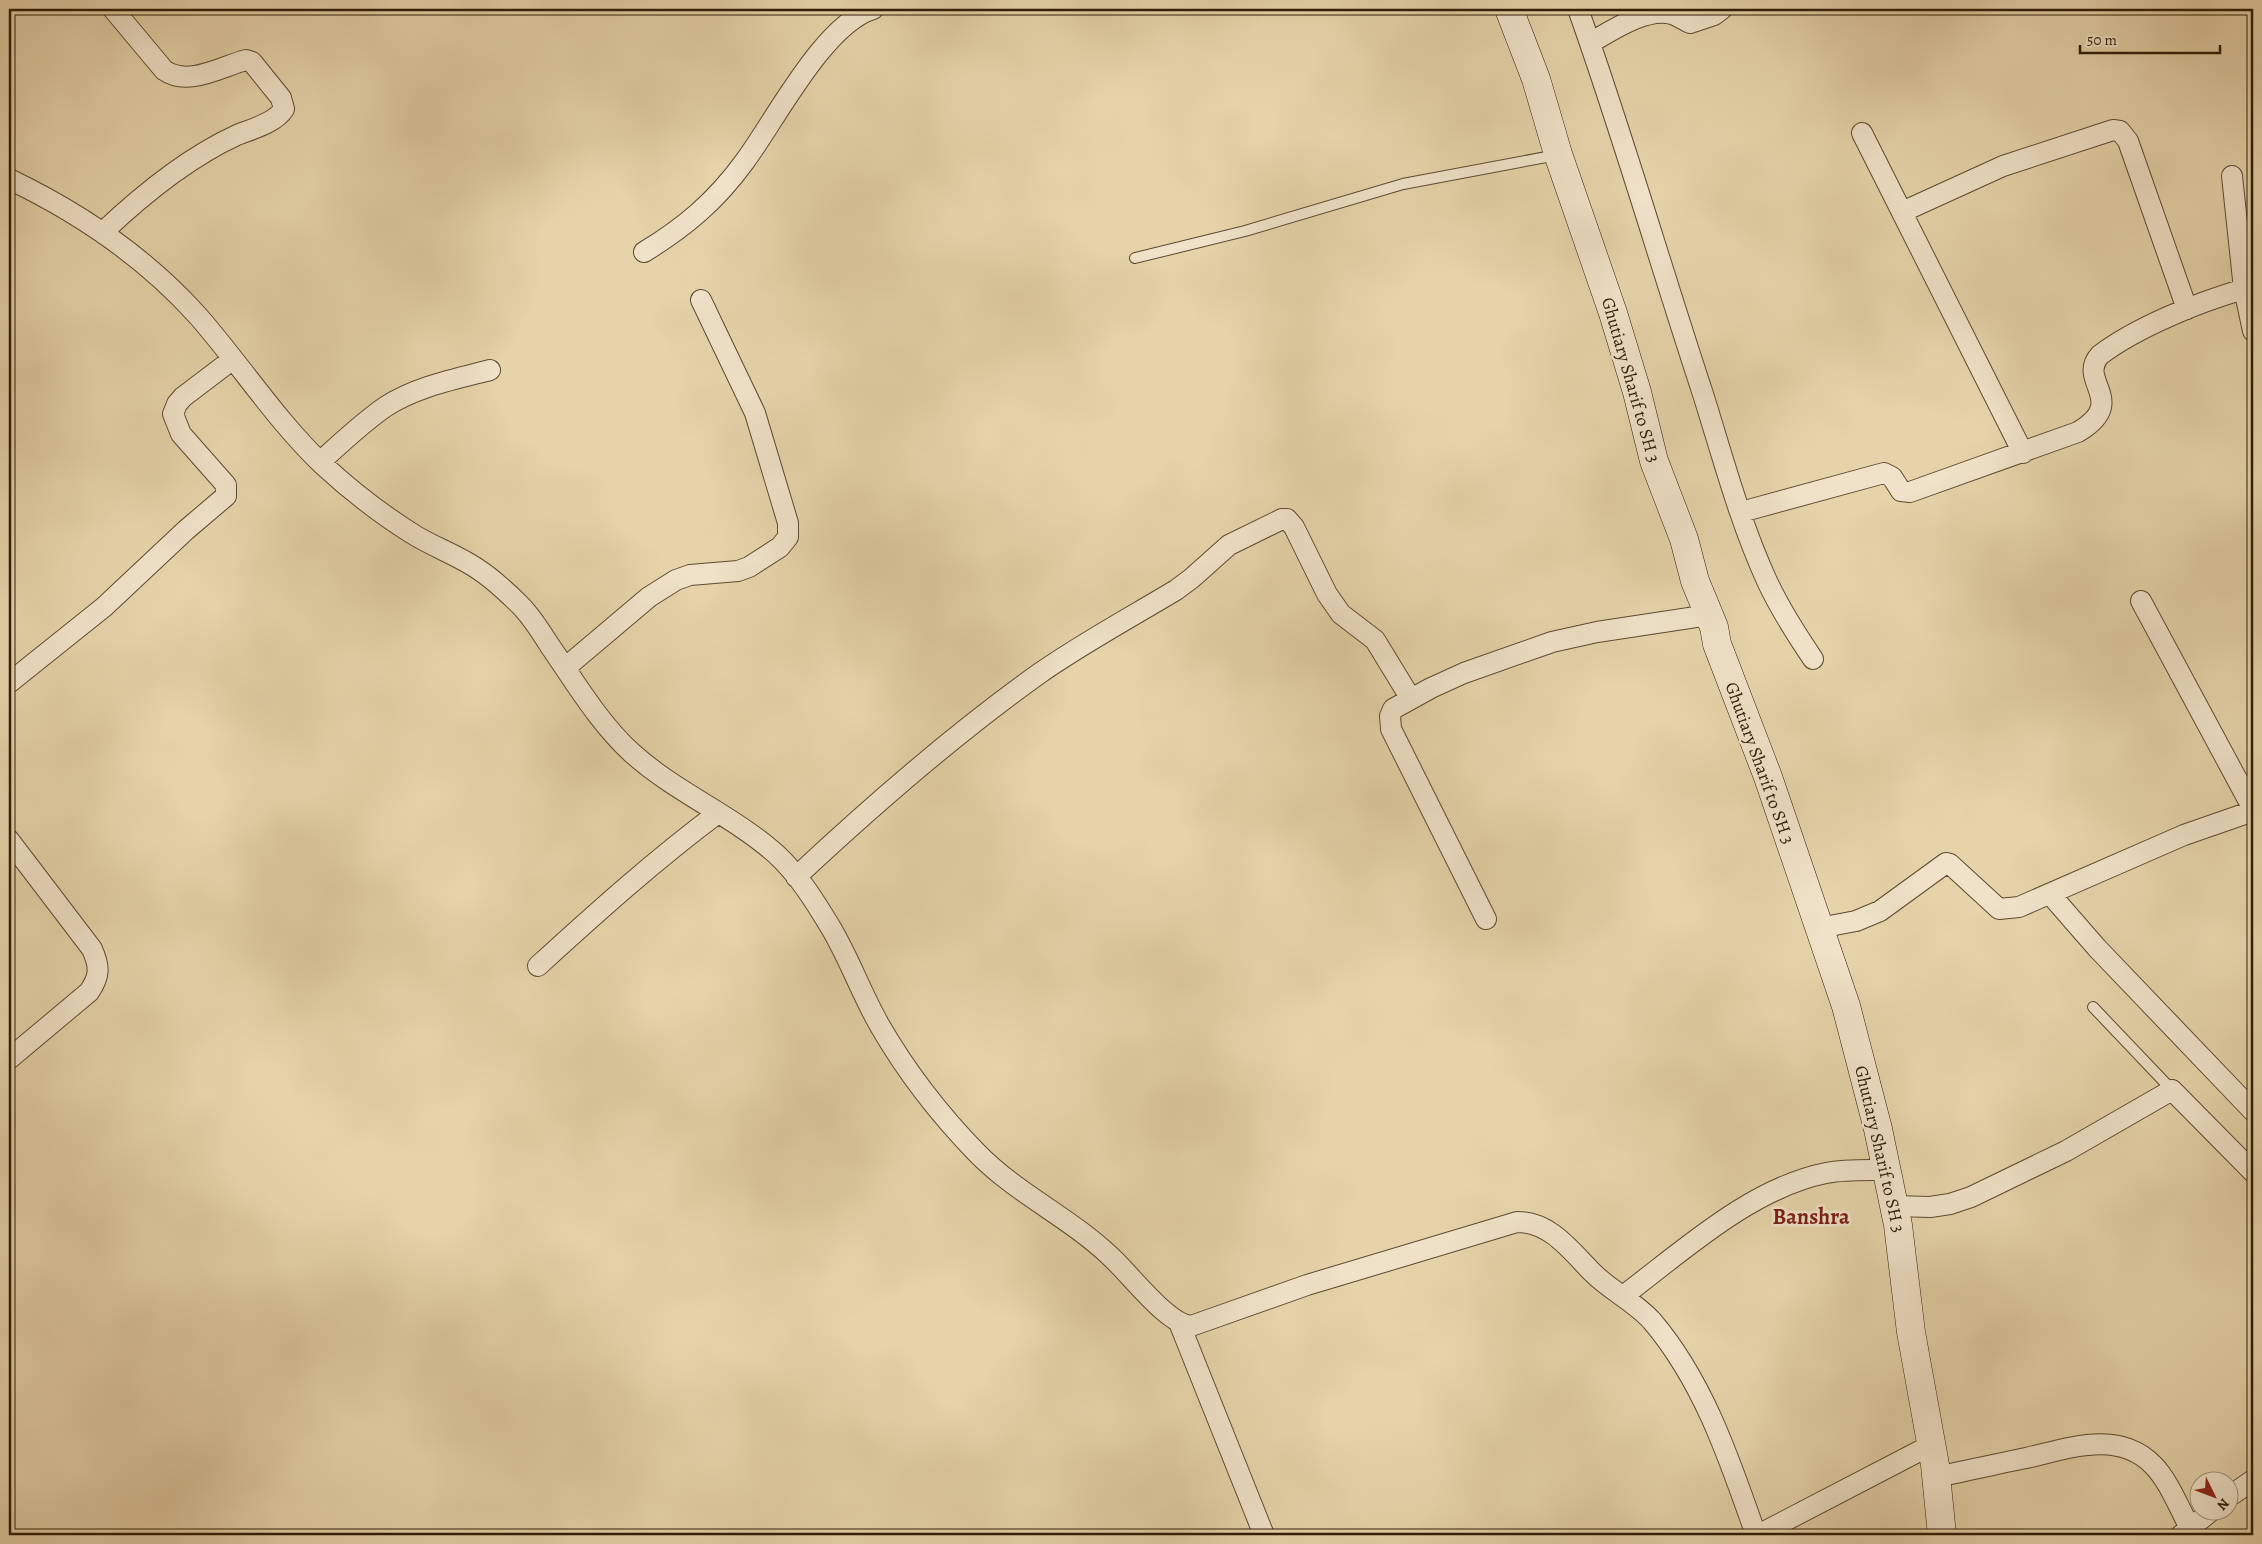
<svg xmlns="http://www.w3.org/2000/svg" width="2262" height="1544" viewBox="0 0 2262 1544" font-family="Alegreya,serif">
<rect width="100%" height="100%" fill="#e6d3aa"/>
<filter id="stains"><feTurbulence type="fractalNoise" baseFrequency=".004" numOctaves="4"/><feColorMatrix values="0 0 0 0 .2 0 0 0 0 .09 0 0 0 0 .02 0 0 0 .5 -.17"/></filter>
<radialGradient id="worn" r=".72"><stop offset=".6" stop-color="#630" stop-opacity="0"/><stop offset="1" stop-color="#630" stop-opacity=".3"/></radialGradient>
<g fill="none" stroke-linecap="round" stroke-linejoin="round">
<g stroke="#5c4b30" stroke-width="12">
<path id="service" d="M1135,258L1245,231L1403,184L1557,155
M2093,1007L2172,1090"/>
</g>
<g stroke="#5c4b30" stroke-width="22">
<path id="minor" d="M1578,9C1623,135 1660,264 1702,391C1722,454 1739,520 1767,581C1780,609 1796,634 1813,659
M1590,43C1611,31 1646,7 1672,14C1678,16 1684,20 1690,23L1714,15L1722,9
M1862,133L2023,453
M2232,176L2244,289L2253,331
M9,179C80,213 145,257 198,316C240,364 276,420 322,464C351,491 382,515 416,536C433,546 451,553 468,563C488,574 504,589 520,605C532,617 541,632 550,646C575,682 599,723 632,753C675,792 732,815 776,854C798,874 816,903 831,928C850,960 862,995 880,1026C906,1071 941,1116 977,1153C1017,1194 1069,1217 1110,1256C1130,1274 1167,1324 1191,1326L1307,1285L1517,1222C1551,1222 1571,1251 1593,1273C1611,1291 1635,1302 1652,1321C1704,1382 1730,1461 1756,1535
M1902,212L2003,166L2113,130L2120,131L2128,141L2187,309
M103,232C143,194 187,158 237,135C252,129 275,123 284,109L281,98L252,62L246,60C220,67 188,87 164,70L113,9
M644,252C685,227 716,201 745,161C776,119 824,24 873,9
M320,462C341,443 362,423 385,407C415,387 455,379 490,370
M1741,512L1884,473L1892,477L1901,491L1910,492L2078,432C2130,401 2076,381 2100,355C2137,327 2199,302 2244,289
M2141,601L2253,809
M565,668L649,597L676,580L690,575L738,571L749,567L780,547L788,537V523L755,413L701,300
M9,683L104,607L186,530L226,496V485L181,434L173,414L177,404L183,397L233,359
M9,840L92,949C100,967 100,976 89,992L9,1059
M796,877C874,804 953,735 1040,673C1083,643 1131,617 1176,590L1192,578L1229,545L1282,519H1287L1294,527L1327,594L1341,614L1375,640L1411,699
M2050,894L2097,948L2253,1111
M1486,919L1391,729L1390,716L1393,709L1431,688L1464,673L1552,642L1597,632L1709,615
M1819,928L1856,921L1880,911L1946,863L1950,864L1999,909L2019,907L2184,835L2253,811
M538,966C596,913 655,860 718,813
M1894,1206L1930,1207L1950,1204L1971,1197L2066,1151L2172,1090L2253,1172
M1623,1296C1683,1251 1751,1188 1826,1173C1846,1169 1866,1170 1887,1170
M1180,1325L1264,1535
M1936,1477C1966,1471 1996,1464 2026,1458C2067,1449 2118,1429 2153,1465C2169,1481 2179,1508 2190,1528
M2230,1496L2253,1480
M1758,1535L1931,1445
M2181,1535L2210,1512"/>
</g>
<g stroke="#2e1e07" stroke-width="29">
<path id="secondary" d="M1509,9L1536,79L1558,154L1613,313L1637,392L1654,461L1684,539L1695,581L1714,627L1717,644L1768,777L1846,1006L1878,1129L1898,1225L1911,1332L1935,1465L1942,1535"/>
</g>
<use href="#service" stroke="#efe2c8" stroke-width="10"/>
<use href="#minor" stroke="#efe2c8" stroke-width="20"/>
<use href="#secondary" stroke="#efe2c8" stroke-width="28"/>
</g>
<g text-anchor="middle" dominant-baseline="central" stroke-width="5" stroke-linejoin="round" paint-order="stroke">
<g font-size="18" fill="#2e1e07" stroke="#efe2c8">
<text transform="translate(1631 380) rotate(74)">Ghutiary Sharif to SH 3</text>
<text transform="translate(1760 763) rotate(70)">Ghutiary Sharif to SH 3</text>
<text transform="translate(1880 1149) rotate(77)">Ghutiary Sharif to SH 3</text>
</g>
<g font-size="22" font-weight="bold" fill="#7a1f14" stroke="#efe2c8">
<text x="1811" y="1217">Banshra</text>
</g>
</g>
<rect width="2262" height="1544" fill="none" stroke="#e6d3aa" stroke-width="30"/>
<rect x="10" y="10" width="2242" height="1524" fill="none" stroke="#2e1e07" stroke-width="2.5"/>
<rect x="15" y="15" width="2232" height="1514" fill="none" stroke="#2e1e07"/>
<g transform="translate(2214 1496) rotate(132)"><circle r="24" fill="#efe2c8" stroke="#a2947b"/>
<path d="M0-4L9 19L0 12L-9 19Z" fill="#8f2418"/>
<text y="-8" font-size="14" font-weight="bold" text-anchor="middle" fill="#2e1e07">N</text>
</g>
<path d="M2080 45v8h140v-8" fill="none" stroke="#2e1e07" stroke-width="2.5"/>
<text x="2087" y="45" font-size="15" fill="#2e1e07" stroke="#efe2c8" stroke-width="4" paint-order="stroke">50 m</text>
<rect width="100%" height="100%" filter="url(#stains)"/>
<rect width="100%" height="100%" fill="url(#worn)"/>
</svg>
